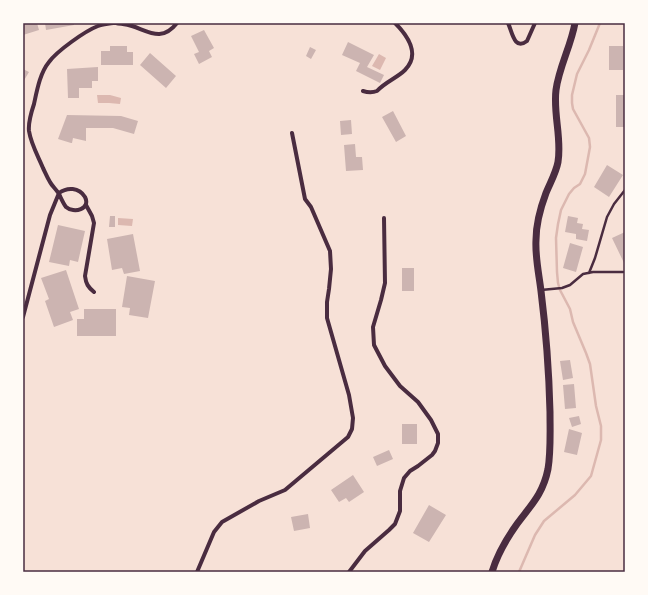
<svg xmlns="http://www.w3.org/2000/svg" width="648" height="595" viewBox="0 0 648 595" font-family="'Times New Roman',serif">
<rect width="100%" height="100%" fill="#f7e1d7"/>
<path fill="#dcb8b0" d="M379,54L386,58L380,70L372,66Z
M97,95H110L121,98L120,104L109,103H98Z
M118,218L133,219L132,226L118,225Z"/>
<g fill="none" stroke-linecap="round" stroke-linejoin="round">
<path stroke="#dcb8b0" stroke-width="2.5" d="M519,572L535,535L544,521L575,495L591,476L601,440V426L596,406L590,364L586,353L573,322L570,309L560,290L558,283L557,272L556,238L558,224L561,210L569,194L574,188L580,184L585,174L590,147L589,138L573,109L572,103V95L577,74L589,50L600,23"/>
</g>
<path fill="#ccb4b1" d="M23,23H37L39,30L23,35Z
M45,23H74V25L46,30Z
M204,30L214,48L209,51L212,57L199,64L194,54L199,52L191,36Z
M348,42L374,55L367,67L384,75L380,83L356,71L360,63L342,55Z
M110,46H127V52H133V65H101V51H110Z
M609,46H623V70H609Z
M310,47L316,50L311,59L306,56Z
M150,53L176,76L166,88L140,65Z
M98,67V81H92V88H79V98H68L67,69Z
M23,69L29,72L23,82Z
M616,95H625V127H616Z
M393,111L406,136L396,142L382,117Z
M67,115L121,116L138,121L134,134L113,128H86V141L73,138L72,143H71L58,139Z
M351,120L352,134L341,135L340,121Z
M355,144L356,157H362L363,170L346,171L344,145Z
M607,165L623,175L609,197L594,187Z
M110,216H115V227H109Z
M568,216L578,218L577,223L583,224L582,229L589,230L587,241L576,239V234L565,232Z
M58,225L85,231L78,262L70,260L69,266L49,262Z
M625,232V265L612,238Z
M133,234L140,271L124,274L122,268L112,270L107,239Z
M570,243L583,247L576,272L563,268Z
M402,268H414V291H402Z
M66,270L79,309L70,312L73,320L54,327L45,301L49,299L41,278Z
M127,276L155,281L148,318L129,315L130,308L122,307Z
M84,309H116V336H77V319H84Z
M570,360L573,378L563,380L560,361Z
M574,384L576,408L565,409L563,385Z
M579,416L581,424L572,427L569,418Z
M402,424H417V444H402Z
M569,429L582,433L577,455L564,452Z
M389,450L393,459L377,466L373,457Z
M353,475L364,492L349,502L346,498L339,502L331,490Z
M429,505L446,515L429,542L413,533Z
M308,514L310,528L294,531L291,517Z"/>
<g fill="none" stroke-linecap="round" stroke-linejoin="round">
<path stroke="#4a2c40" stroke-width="2.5" d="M589,273L595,258L607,217L614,204L625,190
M541,290L562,288L570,285L583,274L593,272H623"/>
<path stroke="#4a2c40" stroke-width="4" d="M116,23C121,24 126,24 132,26C150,32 162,42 177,23
M508,23C512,31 514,51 527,41L535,23
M363,91C369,93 372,93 377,91C385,82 397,78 405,70C421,54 407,35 395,23
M59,193C67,187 79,187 85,197C91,209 74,214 66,207C63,203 61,198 59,194C56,189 52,186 50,182C47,177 45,172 43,168C38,156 31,144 29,131C28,122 31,113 34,104C37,90 40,73 49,62C57,51 85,31 98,26C102,24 108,24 113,23
M86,205L92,216L94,223L85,276C86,284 88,287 94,292
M23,317L50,215L59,193
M197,572L214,532L222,522L259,501L285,490L348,437L352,429L353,418L349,395L327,318V302L329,289L331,269L330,251L311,207L305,199L292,133
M349,572L365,551L389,530L395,524L400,511V491L404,478L410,471L418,466L432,455L435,451L438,443V434L431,420L418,402L400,386L385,366L374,345L373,327L381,300L385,283L384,218"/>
<path stroke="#4a2c40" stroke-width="7" d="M492,572C497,555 507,538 517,524C531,505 543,494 548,469C551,451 550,431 550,412C549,372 546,331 541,291C539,274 535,257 536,240C536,224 540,209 546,193C550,183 556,173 558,162C562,138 553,114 556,90C559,67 571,46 575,23"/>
</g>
<rect width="648" height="595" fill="none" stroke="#fffaf5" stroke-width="48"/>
<rect x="24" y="24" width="600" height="547" fill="none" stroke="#4a2c40" stroke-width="1.5"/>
</svg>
